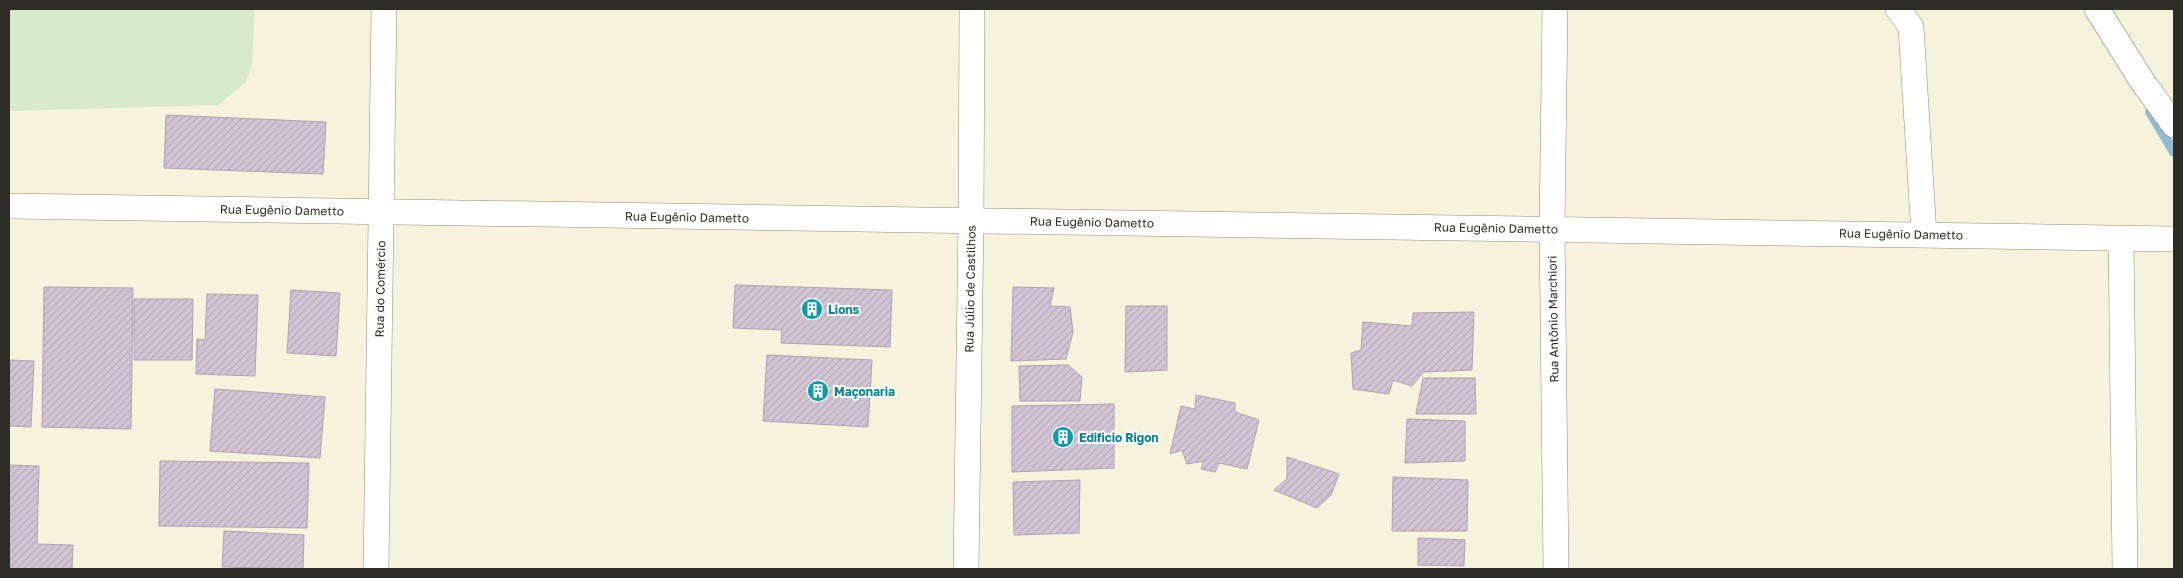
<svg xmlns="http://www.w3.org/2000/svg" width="2183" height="578" viewBox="0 0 2183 578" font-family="'Golos Text',sans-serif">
<defs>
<pattern id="building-hatch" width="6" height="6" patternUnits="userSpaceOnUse" patternTransform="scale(1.25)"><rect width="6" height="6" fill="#d4c5d6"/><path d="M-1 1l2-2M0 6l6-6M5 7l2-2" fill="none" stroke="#b6aab8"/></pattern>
</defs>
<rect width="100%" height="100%" fill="#f6f2dc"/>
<path fill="#d6eacb" d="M9,9H255L252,64L246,82L218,105L12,111L9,110Z"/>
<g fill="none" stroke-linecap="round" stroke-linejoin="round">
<path stroke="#91bdd2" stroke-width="10" d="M2150,112L2174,152"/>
</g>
<path fill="url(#building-hatch)" stroke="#b0a2b2" d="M166,115L326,122L323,174L164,168Z
M735,285L892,290L890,347L781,343L782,330L733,328Z
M44,287L133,288L131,429L42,427Z
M1013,287L1054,288L1050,306L1070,307L1073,332L1066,359L1011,361Z
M291,290L340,293L336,356L287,353Z
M207,294L258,295L255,376L196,374L197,339L205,340Z
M134,299H193L192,360H134Z
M1126,306H1167V370L1125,372Z
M1474,312L1472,370L1424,372L1412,386L1393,380L1389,394L1353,389L1351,353L1361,350L1363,322L1412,326L1413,313Z
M767,355L872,360L868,427L763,421Z
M9,360L34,361L31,427L9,426Z
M1068,365L1082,377L1080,401H1020L1019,366Z
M1423,378H1475L1476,414H1416Z
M215,389L325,397L320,458L210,451Z
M1196,395L1235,403V412L1259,420L1247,469L1219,463L1215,472L1201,469L1204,461L1187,464L1182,450L1170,454L1181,406L1195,409Z
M1114,404V468L1012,472V406Z
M1407,419L1465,421V461L1405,463Z
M1287,457L1339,474L1331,495L1317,508L1274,490L1287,479Z
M160,461L309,463L307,528L159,526Z
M9,465L39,466L37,544L73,545L72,569H9Z
M1393,477L1468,480L1467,531H1392Z
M1080,480L1079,533L1014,535L1013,482Z
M224,531L304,535L303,569L222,567Z
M1418,538L1465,540L1464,566L1418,565Z"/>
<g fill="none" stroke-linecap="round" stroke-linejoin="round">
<g stroke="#908c79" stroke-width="26">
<path id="minor" d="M1555,9L1552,228L1556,569
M1898,9L1911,27L1924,235
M2097,9L2142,81L2174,125
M9,206L2174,239
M2121,238L2125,569
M376,569L384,9
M966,569L971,221L972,9"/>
</g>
<use href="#minor" stroke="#fff" stroke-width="25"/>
</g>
<defs>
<g id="building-disc" transform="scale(1.125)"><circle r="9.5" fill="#0f9aa8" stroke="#fff"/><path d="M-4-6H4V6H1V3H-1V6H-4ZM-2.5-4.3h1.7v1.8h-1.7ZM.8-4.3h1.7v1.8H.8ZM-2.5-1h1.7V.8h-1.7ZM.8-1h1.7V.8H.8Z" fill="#fff"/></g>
</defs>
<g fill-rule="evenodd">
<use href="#building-disc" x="812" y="309"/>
<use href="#building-disc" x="818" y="391"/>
<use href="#building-disc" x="1063" y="437"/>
</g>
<g text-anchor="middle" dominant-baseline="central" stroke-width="4" stroke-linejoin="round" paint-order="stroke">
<g font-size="12" fill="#2e2d25" stroke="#fff">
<text transform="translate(282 210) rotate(1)">Rua Eugênio Dametto</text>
<text transform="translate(687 217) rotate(1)">Rua Eugênio Dametto</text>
<text transform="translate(1092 222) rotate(1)">Rua Eugênio Dametto</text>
<text transform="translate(1496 228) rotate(1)">Rua Eugênio Dametto</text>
<text transform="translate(1901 234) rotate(1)">Rua Eugênio Dametto</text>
<text transform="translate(380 289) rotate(-89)">Rua do Comércio</text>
<text transform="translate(970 289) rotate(-89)">Rua Júlio de Castilhos</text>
<text transform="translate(1553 319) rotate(-91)">Rua Antônio Marchiori</text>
</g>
<g font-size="12" font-weight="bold" fill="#0d838f" stroke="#fff" text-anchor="start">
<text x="828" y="309">Lions</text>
<text x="834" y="391">Maçonaria</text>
<text x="1079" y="437">Edificio Rigon</text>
</g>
</g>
<rect width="2183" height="578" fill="none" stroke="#2e2d25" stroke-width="20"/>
</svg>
